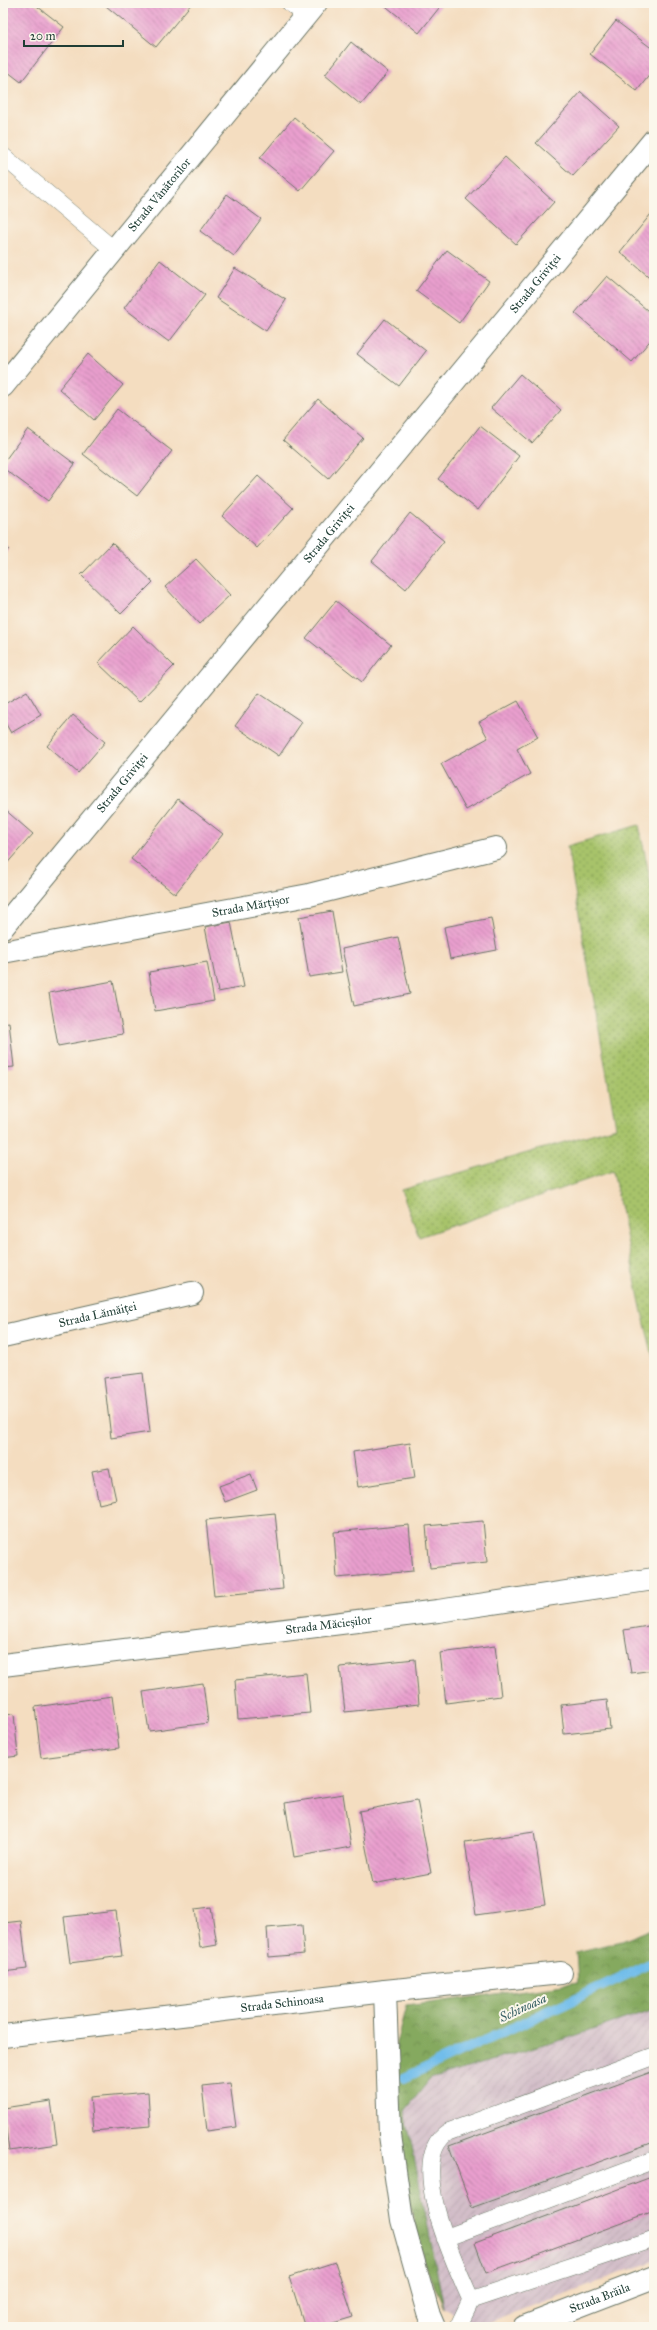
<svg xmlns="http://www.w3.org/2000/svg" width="657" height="2330" viewBox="0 0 657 2330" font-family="'IM FELL Great Primer',serif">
<defs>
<pattern id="industrial-furrows" width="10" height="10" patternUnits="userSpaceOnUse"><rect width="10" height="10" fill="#d2bdc8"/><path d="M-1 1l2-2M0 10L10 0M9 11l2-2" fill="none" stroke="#b4a3ac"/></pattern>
<pattern id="green-dots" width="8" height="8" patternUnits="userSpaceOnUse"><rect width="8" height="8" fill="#a7c36a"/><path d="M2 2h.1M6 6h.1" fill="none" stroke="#87a058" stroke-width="1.8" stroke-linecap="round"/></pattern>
<pattern id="forest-crowns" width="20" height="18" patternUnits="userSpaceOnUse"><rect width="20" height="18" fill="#85a95e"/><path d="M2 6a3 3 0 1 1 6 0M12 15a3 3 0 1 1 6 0" fill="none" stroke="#6c8b4e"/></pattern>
<pattern id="building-back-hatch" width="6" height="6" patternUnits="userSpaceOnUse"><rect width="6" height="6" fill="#e99fce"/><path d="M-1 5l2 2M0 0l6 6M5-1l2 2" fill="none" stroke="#bc83a8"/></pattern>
</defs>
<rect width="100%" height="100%" fill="#fbf7ec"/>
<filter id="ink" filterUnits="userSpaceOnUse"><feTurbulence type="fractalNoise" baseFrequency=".025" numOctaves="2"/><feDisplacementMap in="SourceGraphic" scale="8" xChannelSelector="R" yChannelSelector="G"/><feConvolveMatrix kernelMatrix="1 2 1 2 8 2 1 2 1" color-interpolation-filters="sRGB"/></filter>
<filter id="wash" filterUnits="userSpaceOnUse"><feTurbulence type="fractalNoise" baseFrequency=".012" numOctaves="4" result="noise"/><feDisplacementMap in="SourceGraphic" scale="16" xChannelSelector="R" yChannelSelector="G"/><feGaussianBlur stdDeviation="0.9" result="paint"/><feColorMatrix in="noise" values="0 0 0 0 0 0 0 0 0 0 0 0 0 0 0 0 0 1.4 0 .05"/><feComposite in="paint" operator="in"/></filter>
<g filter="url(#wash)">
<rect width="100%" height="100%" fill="#f4ddc0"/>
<path fill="url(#industrial-furrows)" d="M654,2009V2261L477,2326L444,2308L405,2111L430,2079L565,2039Z"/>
<path fill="url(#green-dots)" stroke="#63804f" d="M639,825L654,899V1361L641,1308L613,1171L419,1237L401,1190L616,1127L567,846Z"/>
<path fill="url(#forest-crowns)" stroke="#527349" d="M654,1928V2009L565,2039L430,2079L405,2111L444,2308L423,2260L398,2151L396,2043L406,2006L578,1983L576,1952L622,1941Z"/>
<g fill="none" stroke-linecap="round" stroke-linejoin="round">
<path stroke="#71bdea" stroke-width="10" d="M404,2078L654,1962"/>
</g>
<g id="blocks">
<path fill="url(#building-back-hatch)" d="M3,3H33L64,27L21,82L3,68Z
M109,3H192L156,47L106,6Z
M382,3H443L419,33Z
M616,21L654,50V69L637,91L590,54Z
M351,42L388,72L361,105L325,75Z
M581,92L619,126L573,176L536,143Z
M294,117L334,151L300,191L260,158Z
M505,157L554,202L516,244L466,199Z
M227,194L261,219L234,256L200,231Z
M651,214L654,216V281L620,252Z
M447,250L489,281L459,323L416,291Z
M160,260L205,295L169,342L124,308Z
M235,268L286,300L266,331L216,298Z
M607,276L654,316V336L632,362L575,313Z
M385,319L426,351L399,386L357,354Z
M88,354L123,385L94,420L59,389Z
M520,374L561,410L532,443L491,408Z
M318,399L363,438L328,479L283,440Z
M117,409L172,451L137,496L83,454Z
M480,426L519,456L478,510L438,479Z
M28,429L75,464L48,501L3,468V463Z
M258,476L293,508L257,548L222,516Z
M410,513L444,541L406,589L372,561Z
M112,543L153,582L121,614L81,575Z
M3,544L9,549L3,556Z
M654,558V566L650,562Z
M196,559L230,595L199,624L165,587Z
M336,601L391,645L362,682L306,638Z
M133,626L174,666L139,702L98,663Z
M27,691L41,715L11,733L3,719V705Z
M259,693L302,722L279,756L235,726Z
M518,701L538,737L517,749L530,774L466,810L441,764L488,738L479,722Z
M73,715L105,742L78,773L47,746Z
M178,799L223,834L175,894L131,859Z
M3,808L33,834L3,868Z
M332,911L342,972L309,977L299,917Z
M491,918L497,950L450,959L444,927Z
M231,922L244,987L218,992L205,927Z
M398,937L410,994L354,1006L342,949Z
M207,962L214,1001L155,1011L149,972Z
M113,981L123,1034L58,1046L49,993Z
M9,1022L14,1067L3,1068V1023Z
M143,1373L150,1432L111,1438L104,1378Z
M410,1443L415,1478L358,1487L353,1452Z
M109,1468L116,1500L99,1504L92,1471Z
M251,1474L257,1490L225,1502L219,1486Z
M275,1513L283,1589L214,1596L206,1520Z
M483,1521L487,1562L430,1568L426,1526Z
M409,1525L413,1571L337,1578L334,1532Z
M654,1625V1670L631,1673L624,1630Z
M495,1646L501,1696L446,1703L440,1653Z
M415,1659L419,1704L345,1712L340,1667Z
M306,1673L310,1713L238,1719L235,1680Z
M203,1683L208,1723L149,1731L143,1692Z
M112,1696L119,1748L41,1758L35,1707Z
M607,1700L610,1729L564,1734L561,1705Z
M14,1714L18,1756L3,1758V1715Z
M343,1794L351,1847L294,1857L285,1803Z
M417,1800L431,1873L373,1884L359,1811Z
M534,1832L545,1905L476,1915L465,1842Z
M211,1907L217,1945L200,1948L195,1909Z
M116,1911L122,1956L70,1963L64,1917Z
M21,1921L27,1969L3,1972V1923Z
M302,1925L304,1954L269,1957L267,1928Z
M654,2071V2142L472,2208L449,2146Z
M230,2083L236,2127L207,2131L202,2086Z
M148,2092L150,2126L93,2131L90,2097Z
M51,2101L57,2144L9,2151L3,2108Z
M654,2176V2211L486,2273L475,2243Z
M335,2262L353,2317L320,2327H305L289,2277Z"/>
</g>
</g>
<g filter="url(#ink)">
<use href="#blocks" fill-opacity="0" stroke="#6a7565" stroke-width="1"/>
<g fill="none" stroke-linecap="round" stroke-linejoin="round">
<g stroke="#6a7565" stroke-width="18">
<path id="service" d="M290,3L306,15
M3,156L114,250
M445,2238L654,2160
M471,2300C456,2265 404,2160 448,2132L654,2056
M458,2327L471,2300L654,2239"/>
</g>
<g stroke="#6a7565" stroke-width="24">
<g id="minor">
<path id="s1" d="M3,386L316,3"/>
<path id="s2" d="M3,927L654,140"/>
<path id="s3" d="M3,952L309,895L496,848"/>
<path id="s4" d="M3,1336L192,1293"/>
<path id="s5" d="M3,1665L438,1611L654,1579"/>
<path d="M385,1991L390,2135L402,2220L428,2313L434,2327"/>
<path id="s6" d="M3,2036L385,1991L561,1973"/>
<path id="s7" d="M524,2327L654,2277"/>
</g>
</g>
<use href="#service" stroke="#fff" stroke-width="17"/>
<use href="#minor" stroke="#fff" stroke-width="22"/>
</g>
</g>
<g text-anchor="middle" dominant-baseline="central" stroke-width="4" stroke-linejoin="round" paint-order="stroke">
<g font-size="12" fill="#1f3d34" stroke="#fbf7ec">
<text stroke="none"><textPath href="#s1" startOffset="247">Strada Vânătorilor</textPath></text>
<text stroke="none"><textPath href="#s2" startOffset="835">Strada Griviței</textPath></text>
<text stroke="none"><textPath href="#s2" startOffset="511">Strada Griviței</textPath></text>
<text stroke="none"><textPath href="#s2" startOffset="187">Strada Griviței</textPath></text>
<text stroke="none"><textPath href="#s3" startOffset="252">Strada Mărțișor</textPath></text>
<text stroke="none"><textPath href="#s4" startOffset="97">Strada Lămăiței</textPath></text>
<text stroke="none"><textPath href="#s5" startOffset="328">Strada Măcieșilor</textPath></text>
<text stroke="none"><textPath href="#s6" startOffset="281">Strada Schinoasa</textPath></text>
<text stroke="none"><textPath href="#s7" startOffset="81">Strada Brăila</textPath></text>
</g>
<g font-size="13" font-style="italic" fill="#345d62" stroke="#fbf7ec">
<text transform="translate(523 2008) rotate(-25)">Schinoasa</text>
</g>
</g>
<rect width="657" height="2330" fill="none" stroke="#fbf7ec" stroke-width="16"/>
<path d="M24 40v6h99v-6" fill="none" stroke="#1f3d34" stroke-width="2"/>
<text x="30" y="40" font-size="12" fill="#1f3d34" stroke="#fbf7ec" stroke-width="3" paint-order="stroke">20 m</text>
</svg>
